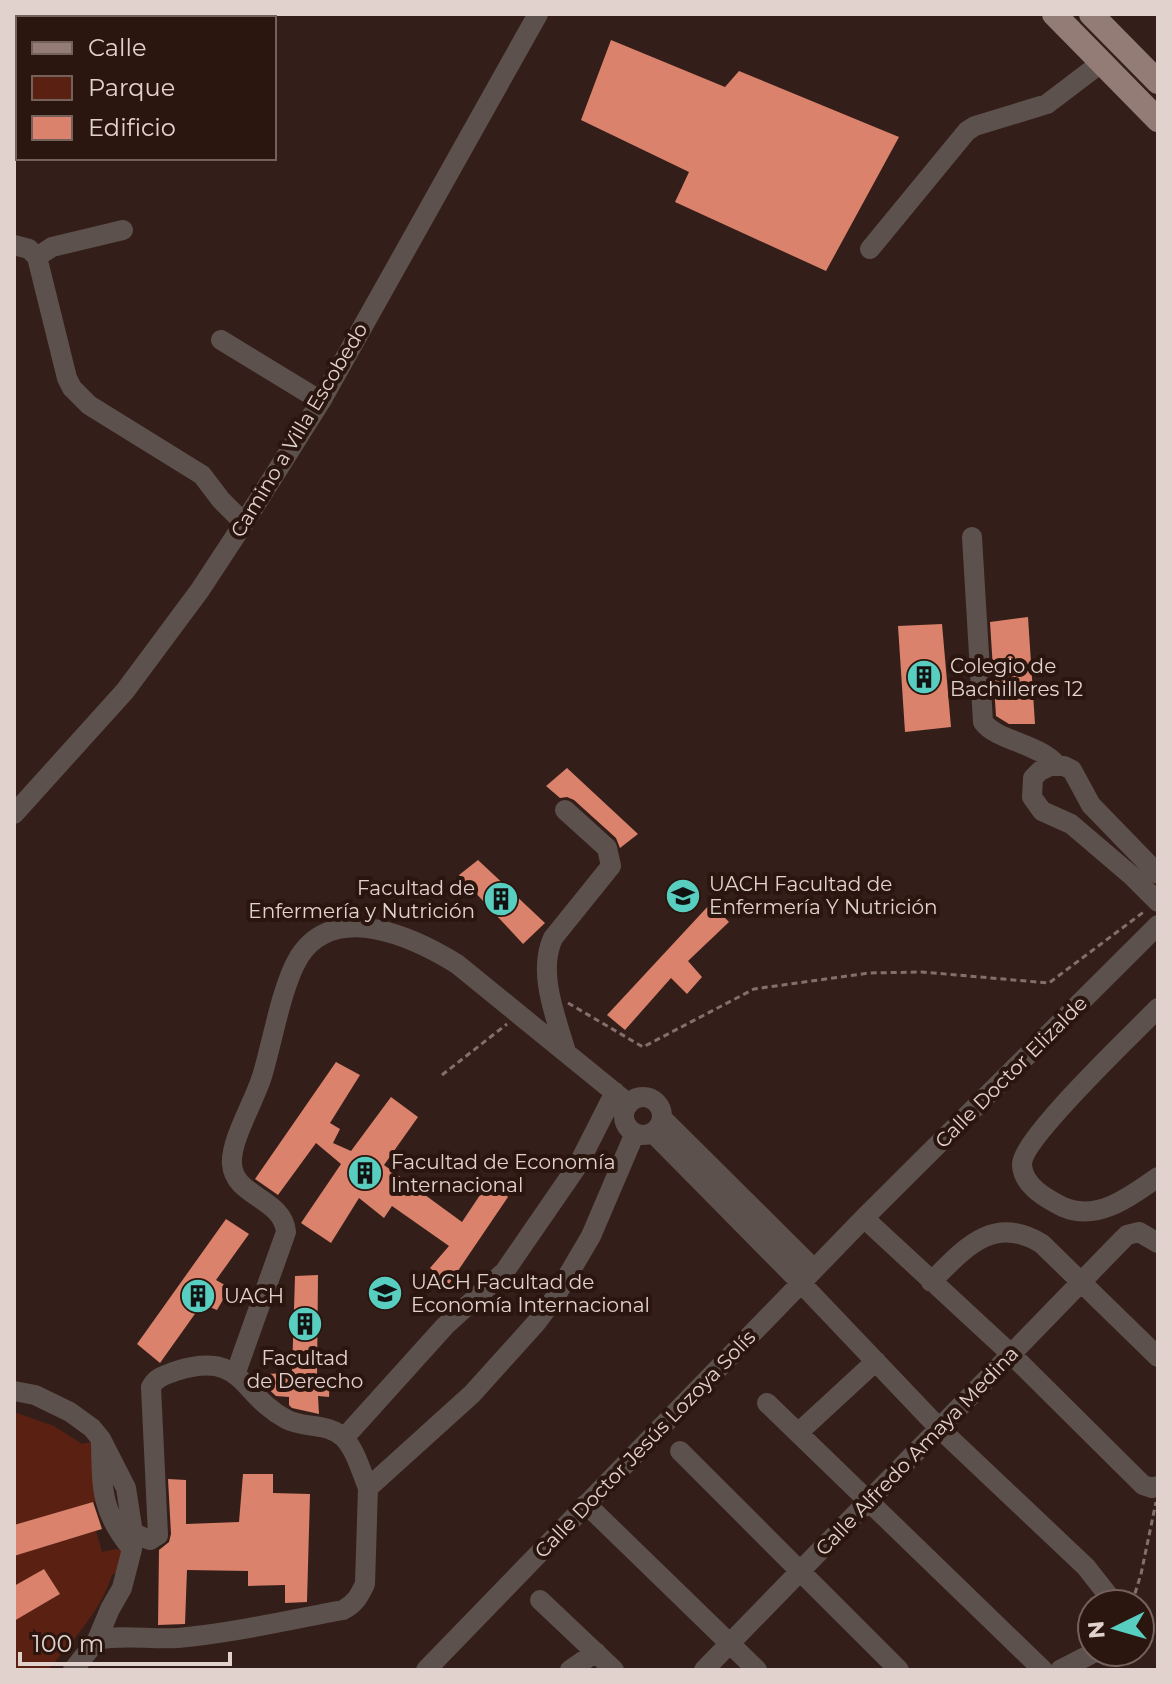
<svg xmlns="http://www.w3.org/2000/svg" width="1172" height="1684" viewBox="0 0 1172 1684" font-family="Montserrat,sans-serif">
<rect width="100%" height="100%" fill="#341e19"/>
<path fill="#5a2113" d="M14,1412L54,1426L82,1444L91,1442L101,1500L14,1525Z
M96,1531L102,1552L116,1549L124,1551L125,1569L112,1575C100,1612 73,1640 48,1670H14V1621L60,1594L44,1569L14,1587V1556Z"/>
<path fill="#da826b" d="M611,40L725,87L739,71L899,137L826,271L675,202L689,172L581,120Z
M1028,617L1035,724H1009L996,716L990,622Z
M942,624L951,727L905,732L898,626Z
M567,768L638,834L620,848L616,838L574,800L567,797L560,798L546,786Z
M478,860L545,923L523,944L459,875Z
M711,903L729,922L688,961L702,977L687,994L671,978L625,1030L607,1015Z
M336,1062L360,1075L330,1123L340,1129L333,1143L351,1151L391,1097L418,1117L384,1165L462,1222L490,1180L508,1197L449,1284L430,1268L449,1246L392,1206L384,1218L359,1198L331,1243L301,1223L341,1164L316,1143L278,1195L255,1179Z
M226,1219L249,1234L216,1280L230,1288L217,1310L202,1304L160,1363L137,1344Z
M318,1275L317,1375L330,1376L329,1397L318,1396L319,1414L292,1408L289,1405V1397L276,1396L263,1384L264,1374L292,1373L295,1276Z
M243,1474H273V1493L310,1494L307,1602L285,1603V1585L248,1586V1571L187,1570L185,1624L158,1625L159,1550L169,1542L171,1534L168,1479L186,1480V1524L239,1522Z
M93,1502L102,1529L14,1556V1525Z
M44,1569L60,1594L14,1621V1586Z"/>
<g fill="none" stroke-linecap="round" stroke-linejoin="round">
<path stroke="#83706c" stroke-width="3" stroke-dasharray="6 4" stroke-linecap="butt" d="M568,1003L643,1047L754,989L869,973L922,972L1049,983L1145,911
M442,1075L507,1024
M1132,1603L1141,1574L1156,1502"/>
<path stroke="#5d514e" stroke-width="20" d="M123,230L52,247L37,257L67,378L72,388L89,405L202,475L221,500L244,523
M14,245L29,249L37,257
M870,249L967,131L975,126L1047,104L1101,63
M221,340L321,401
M972,537L983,722C997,741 1038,743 1057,765
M565,810L607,848L611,866L553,938C537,973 556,1017 566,1052
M14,814L125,691L200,590L244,523L321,401L538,14
M1158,874L1091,805L1072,770L1064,766H1050L1040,771L1033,778L1032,797L1042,811L1071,824L1132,876L1158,902
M1158,1008C1135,1032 1021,1139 1022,1165C1023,1186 1047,1199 1063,1207C1098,1222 1131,1196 1158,1177
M624 1116a19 19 0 1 1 38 0a19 19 0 1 1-38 0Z
M662,1118L814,1269
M653,1133L801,1283L939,1428L1086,1567L1115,1604
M864,1218L1011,1354L1143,1485L1152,1488L1158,1486
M931,1282C963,1250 993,1213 1042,1244L1158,1357
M235,1375L286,1232C283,1198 234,1197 232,1164C230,1140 256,1099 263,1073C273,1039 282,985 299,957C335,900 415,938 457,964L629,1104
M14,1391L35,1395L70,1412L92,1428L101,1439L126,1488L133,1533L132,1549L122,1588L110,1609L97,1640L73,1670
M767,1403L1043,1670
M798,1433L876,1361
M344,1438L445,1326L505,1271L578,1165L615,1092
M101,1443C102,1489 101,1512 132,1549
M680,1451L899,1670
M586,1504L757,1670
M133,1533L150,1540L158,1535L151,1387C157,1376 166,1375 176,1371C244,1350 239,1394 286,1419C304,1429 328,1422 344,1438C356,1451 361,1471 368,1488
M540,1600L614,1670
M97,1640C123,1634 151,1640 178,1638C234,1633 288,1620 343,1610C356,1603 359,1596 365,1584L368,1488L472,1394L536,1323L554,1299L591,1236L635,1133
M426,1670L864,1218L1158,925
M570,1670L596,1652
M704,1670L1122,1240L1127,1235L1139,1232L1158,1243
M1060,1670L1095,1652"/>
<path stroke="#947c76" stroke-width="24" d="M1054,14L1158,120
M1091,14L1158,82"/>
</g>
<defs>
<g id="building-disc" transform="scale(1.8)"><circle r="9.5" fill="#58cec0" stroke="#2a150f"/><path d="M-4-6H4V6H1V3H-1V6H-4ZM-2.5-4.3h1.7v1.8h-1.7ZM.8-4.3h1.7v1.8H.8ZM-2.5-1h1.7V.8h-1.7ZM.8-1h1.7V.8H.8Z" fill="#111"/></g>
<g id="school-disc" transform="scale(1.8)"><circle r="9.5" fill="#58cec0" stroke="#2a150f"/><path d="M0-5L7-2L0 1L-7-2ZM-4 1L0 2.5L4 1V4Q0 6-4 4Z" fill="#111"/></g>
<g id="university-disc" transform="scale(1.8)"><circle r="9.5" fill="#58cec0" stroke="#2a150f"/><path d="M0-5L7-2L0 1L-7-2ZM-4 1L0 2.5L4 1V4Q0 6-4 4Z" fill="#111"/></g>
</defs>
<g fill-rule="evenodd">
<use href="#building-disc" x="924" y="677"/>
<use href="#school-disc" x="683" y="896"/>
<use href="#building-disc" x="501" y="899"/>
<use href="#building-disc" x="365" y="1173"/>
<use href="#university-disc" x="385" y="1293"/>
<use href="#building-disc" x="198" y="1296"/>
<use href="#building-disc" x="305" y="1324"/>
</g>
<g text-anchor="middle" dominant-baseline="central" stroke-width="8" stroke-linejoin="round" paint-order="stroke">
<g font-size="20" fill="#e2d2ce" stroke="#2a150f">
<text transform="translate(299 430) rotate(-59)">Camino a Villa Escobedo</text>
<text transform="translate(1011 1072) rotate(-45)">Calle Doctor Elizalde</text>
<text transform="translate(645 1444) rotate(-46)">Calle Doctor Jesús Lozoya Solís</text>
<text transform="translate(917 1451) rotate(-46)">Calle Alfredo Amaya Medina</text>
</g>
<g font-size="20" fill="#e2d2ce" stroke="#2a150f" text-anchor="start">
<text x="950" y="666">Colegio de<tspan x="950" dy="23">Bachilleres 12</tspan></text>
<text x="709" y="884">UACH Facultad de<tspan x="709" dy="23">Enfermería Y Nutrición</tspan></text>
<text x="475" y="888" text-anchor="end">Facultad de<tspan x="475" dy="23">Enfermería y Nutrición</tspan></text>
<text x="391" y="1162">Facultad de Economía<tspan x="391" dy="23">Internacional</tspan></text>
<text x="411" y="1282">UACH Facultad de<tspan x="411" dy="23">Economía Internacional</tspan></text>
<text x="224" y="1296">UACH</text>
<text x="305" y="1358" text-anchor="middle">Facultad<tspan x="305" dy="23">de Derecho</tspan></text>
</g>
</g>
<rect width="1172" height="1684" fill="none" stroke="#e2d2ce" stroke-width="32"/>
<rect x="16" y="16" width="260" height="144" fill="#2a150f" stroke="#74615b" stroke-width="2"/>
<rect x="32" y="42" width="40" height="12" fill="#947c76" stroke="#74615b" stroke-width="2"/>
<text x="88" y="56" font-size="24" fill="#e2d2ce">Calle</text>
<rect x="32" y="76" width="40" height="24" fill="#5a2113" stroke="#74615b" stroke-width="2"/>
<text x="88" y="96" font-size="24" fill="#e2d2ce">Parque</text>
<rect x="32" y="116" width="40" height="24" fill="#da826b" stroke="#74615b" stroke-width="2"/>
<text x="88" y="136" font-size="24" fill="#e2d2ce">Edificio</text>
<g transform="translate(1116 1628) rotate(265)"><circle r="38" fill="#2a150f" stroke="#74615b" stroke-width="2"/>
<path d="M0-6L14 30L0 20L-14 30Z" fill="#58cec0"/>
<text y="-12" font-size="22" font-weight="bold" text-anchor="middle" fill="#e2d2ce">N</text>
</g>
<path d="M20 1652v12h210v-12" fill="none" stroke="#e2d2ce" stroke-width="4"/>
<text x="32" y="1652" font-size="24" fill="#e2d2ce" stroke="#2a150f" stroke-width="6" paint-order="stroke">100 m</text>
</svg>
